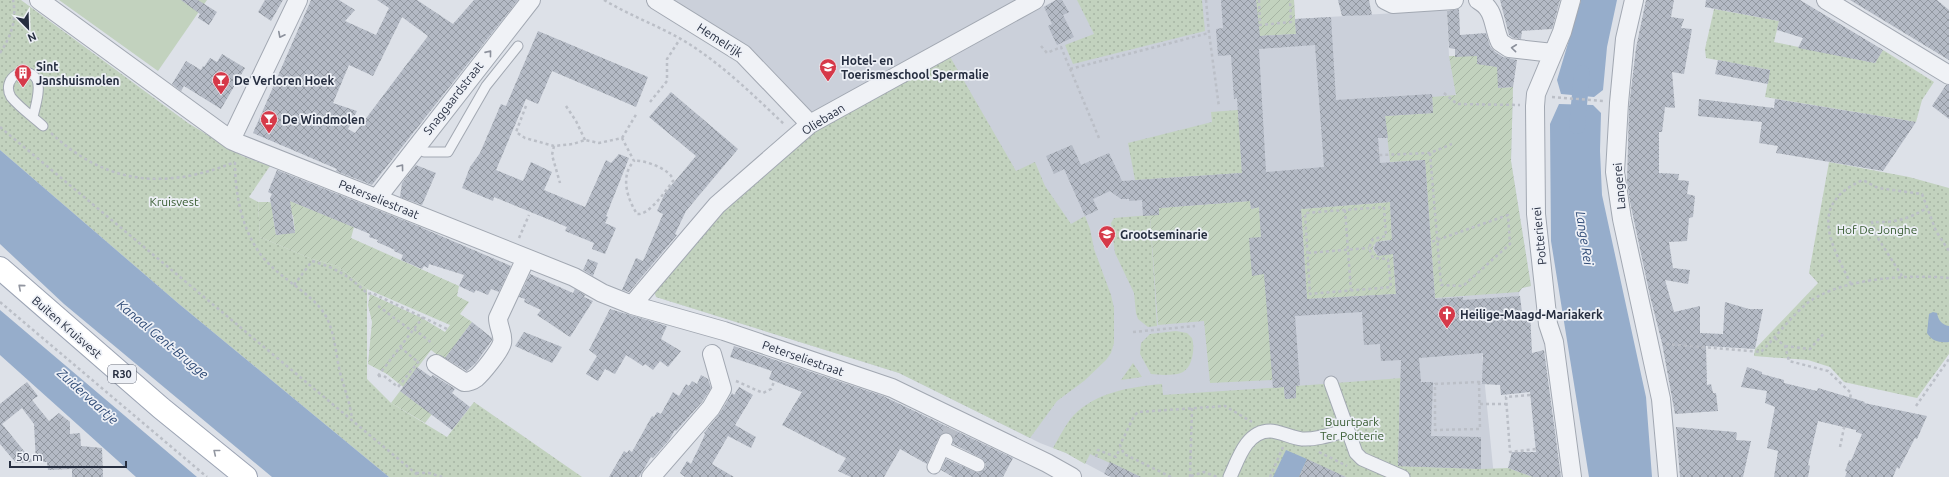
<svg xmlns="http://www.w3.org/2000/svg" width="1949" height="477" viewBox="0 0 1949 477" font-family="Ubuntu,sans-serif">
<defs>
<pattern id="grass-dots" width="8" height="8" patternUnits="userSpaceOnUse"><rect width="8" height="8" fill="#c2d2be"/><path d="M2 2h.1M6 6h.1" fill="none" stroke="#a7b5a4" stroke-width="1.8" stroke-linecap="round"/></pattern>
<pattern id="garden-furrows" width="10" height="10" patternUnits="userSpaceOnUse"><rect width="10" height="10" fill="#c2d2be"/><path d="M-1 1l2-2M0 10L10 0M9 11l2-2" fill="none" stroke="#a7b5a4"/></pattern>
<pattern id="building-cross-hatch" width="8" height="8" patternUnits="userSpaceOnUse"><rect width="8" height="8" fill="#b4bac5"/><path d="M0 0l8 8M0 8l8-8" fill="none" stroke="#9298a1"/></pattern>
</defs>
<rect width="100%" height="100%" fill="#dde1e8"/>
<path fill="#cbd0da" d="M666,0H1018L812,116L752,49Z
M1056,0H1294L1295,19L1447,10L1449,56H1477L1478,64L1496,66L1498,88L1513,87L1511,161L1531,286L1522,288L1519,293L1522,313H1530L1531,333L1524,350L1482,356L1494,477H1378L1253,433L1235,477H1111L1066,453L1040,443L899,373L656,297L949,55Z"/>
<path fill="url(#grass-dots)" d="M0,0H21L188,123L242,156L270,166L249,197L258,202L260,237L312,259L337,266L367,289V379L391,403L447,437L474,402L582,477H389L179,304L0,150Z
M1077,0H1202L1205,31L1073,64L1065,45L1094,34Z
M1714,9L1779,21L1774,42L1875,63L1883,50L1934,82L1922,100L1916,122L1765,97L1770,70L1706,58L1705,49Z
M949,55L1016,171L1035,162L1045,186L1071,224L1085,216L1090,229L1094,249L1111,295L1114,308V343L1111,353L1106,360L1084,381L1057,401L1030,438L899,373L656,297L654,291L721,212L809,131Z
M1238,110L1242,173L1135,180L1128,143L1212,122L1211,112Z
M1829,162L1909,177L1949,188V354L1917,398L1844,382L1830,367L1808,360L1754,356L1755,349L1818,283L1809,273Z
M1150,215L1157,326L1148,327L1138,319L1136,313L1134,293L1115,253L1111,223L1114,218Z
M1176,331L1187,333L1192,338C1195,348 1193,366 1183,372C1175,376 1159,375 1151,374L1140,354L1141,343L1150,334Z
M1133,363L1142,377L1121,380Z
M1402,378L1400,382L1398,466L1480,469L1508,468L1533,477H1346L1307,460L1299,477H1141L1090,454L1085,464L1066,453L1053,448C1059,438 1065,425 1073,416C1096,392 1130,387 1162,384L1163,395L1284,387L1285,399L1296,398V386Z"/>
<path fill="url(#garden-furrows)" d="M1256,0H1294L1296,34L1258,36Z
M1449,56H1477L1478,64L1499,67L1498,88L1513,87L1511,161L1531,286L1522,288L1519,292L1435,298L1425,160L1390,162L1385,116L1433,113L1432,97L1456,95Z
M288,200L354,227L351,238L459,286L457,296L469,302L460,314L472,322L444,360L431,350L403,387L387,374L368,364L372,322L368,305L370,294L422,318L445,332L450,325L367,289L337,266L312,259L260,237L258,202H269L277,205L273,217L276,235L295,232L293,215H286Z
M1250,201L1251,209L1259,207L1273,380L1210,383L1204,321L1158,325L1150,215H1159V208Z
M1390,202L1392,240C1384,241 1374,239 1373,249L1377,255L1393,254L1396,294L1307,299L1301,209Z
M400,391L432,414L425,423L391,403Z"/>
<path fill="#c2d2be" d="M59,0H207L158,71Z"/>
<path fill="#96adcb" d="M1581,0H1617L1607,47L1603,90L1594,97L1561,94L1557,80Z
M1559,104L1593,105L1601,113L1600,151L1602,195L1646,397L1652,477H1589L1551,241L1550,124Z
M0,150L179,304L389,477H272L64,304L0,244Z
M0,310L197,477H136L0,355Z
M1933,312L1937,313C1938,320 1942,325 1949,326V342C1939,343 1932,341 1927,333L1929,314Z
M1286,450L1307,459L1299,477H1273Z"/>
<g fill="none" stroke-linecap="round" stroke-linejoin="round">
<path stroke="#96adcb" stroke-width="16" d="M1577,126L1582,73"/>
</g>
<path fill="url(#building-cross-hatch)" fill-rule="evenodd" d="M181,0H198L217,12L209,25L198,18L200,14Z
M265,0H283L271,21L258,12Z
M311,0H339L355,10L345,21L376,35L389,8L377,0H417L453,24L474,0H518L372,185L336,171L337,169L253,133ZM402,17L428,36L355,133L348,129L357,111L333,103L349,65L373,76Z
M1056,0H1062L1069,12L1063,15L1074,37L1057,45L1048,26L1052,24L1044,7Z
M1221,0H1256L1260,36L1296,34L1295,19L1331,17L1336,100L1432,94L1433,113L1385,116L1388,138H1378L1380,163L1425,160L1435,299L1463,297V300L1520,296L1522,313H1530L1532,353L1544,350L1561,477H1533L1508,468L1512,452H1536L1530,392L1501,395L1500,385L1482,384L1483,353L1419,358L1421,382H1433L1431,436L1481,437V469L1398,466L1401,360L1381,361L1380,344L1364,345L1362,312L1295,316L1300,385L1296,386V398L1285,399L1284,387L1273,388L1264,274L1252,276L1249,238L1261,237L1259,207L1251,209L1250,201L1159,208V215L1143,216L1142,200L1129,201V199H1121L1110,191L1093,199L1098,210L1085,216L1064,169L1054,174L1046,156L1072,145L1081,165L1109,153L1122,181L1242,173L1237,98L1234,99L1231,55L1218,56L1216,29L1223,28ZM1315,45L1324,167L1266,172L1259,49ZM1390,202L1392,240L1376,242L1374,249L1378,256L1393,254L1396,294L1307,299L1301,209Z
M1338,0H1369L1372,15L1342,16Z
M1500,0H1560L1552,29L1522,31L1521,39L1513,38L1509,35Z
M1646,0H1674L1671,17L1684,19L1681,28L1692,29L1684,74L1672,72L1675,108L1665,107L1662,132H1659V173L1679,174L1678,180L1689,181L1687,194L1695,196L1693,217L1689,218L1687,241L1669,242L1673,268L1690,270L1688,284L1665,280L1674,312L1700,306V333L1723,334L1725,302L1749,309H1763L1755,349L1706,346L1707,385L1711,384L1713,393H1716L1718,411L1675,414L1662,343L1650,296L1630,202L1627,182L1629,107L1636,48Z
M1706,0H1800L1883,50L1875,63L1798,48L1803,38L1777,30L1779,21L1705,7Z
M1850,0H1937L1949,10V60Z
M1459,9L1460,35L1486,33L1490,46L1494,51L1503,57L1517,60L1513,87L1498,88L1497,67L1477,64V56L1455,57V49L1449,48L1447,11Z
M538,31L648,77L636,107L552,71L538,104L526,99L496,170L523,181L531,162L552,172L544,190L585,207L606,160L611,163L619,154L629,158L606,216L608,217L605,223L616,228L605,254L592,249L594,243L565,231L567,227L494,197L493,201L462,188L470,167L480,153L501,104L506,106Z
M222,54L245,68L221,109L184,86L181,91L172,84L186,61L201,70L203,66L204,67L210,58L217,62Z
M1718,60L1770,70L1768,84L1715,74Z
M1946,85H1949V119L1932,106Z
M671,92L738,149L686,211L675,234L677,235L629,292L622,290L636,258L643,261L663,214L657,211L665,193L696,156L649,117Z
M1699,99L1774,108L1775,99L1916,122L1883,171L1776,153L1778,146L1759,143L1762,122L1698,116Z
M416,165L436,173L422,205L400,197L402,183Z
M277,170L413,224L511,266L499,292L491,289L488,295L476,290L474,293L459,286L464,275L429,264L428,268L424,266L422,269L401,260L403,255L394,251L395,250L377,242L378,240L369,237L370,234L290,201L295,233L276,235L270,198L272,194L268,192Z
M588,259L598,263L593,276L583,270Z
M530,274L573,293L575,289L585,295L584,297L593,301L570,337L537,315L541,310L524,302L525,299L519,297Z
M610,309L667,326L661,339L681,351L668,367L660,361L653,370L645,364L643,366L626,355L615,374L605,369L598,381L586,374L597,356L589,350Z
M472,322L492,338V340L476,363L467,371L445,358Z
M524,332L562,347L552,363L515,346Z
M734,346L883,396L1013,458L1003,477H953L941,470L946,459L978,473L985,469L986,464L981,458L953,444V436L945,432L939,437L927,464L900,449L884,477H851L838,471L846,458L782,425L802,392L769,379L772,371L730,357Z
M417,367L431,377L433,375L455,389L452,393L470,407L452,430L400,391Z
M1747,367L1762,372V374L1784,380V383L1817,391L1818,388L1865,402L1864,403L1927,416L1917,439L1915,438L1899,469L1897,467L1893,477H1845L1847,472L1845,471L1849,460L1851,461L1862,434L1856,432V430L1818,421L1808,465L1810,466L1808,477H1774L1778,451L1767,448L1775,407L1765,403L1767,391L1741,387Z
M701,375L708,379L711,388L702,402L676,431L675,430L669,440L653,458L651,457L639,477H609L624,451L627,453L629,450L632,452L652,416L654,417L657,412L661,414L673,392L679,396L686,384L689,386L692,381L697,384Z
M27,382L38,396L32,400L49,421L59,413L70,422V434L80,433L81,446L102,448L103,477H72V469L48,470L47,462H36L34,424L22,408L2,424L33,462L16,463L0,444V404Z
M739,387L753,395L735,425L756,437L751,448L728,436L712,464L734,477H685L680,473L687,461L691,464L702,441L705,434L704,433L720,413L732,393L734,395Z
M1676,427L1735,432L1737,433L1736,440L1751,441L1743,477H1680Z
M1307,459L1346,477H1299Z
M1110,462L1141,477H1111L1104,474Z"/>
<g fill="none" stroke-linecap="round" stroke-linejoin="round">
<path stroke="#b8bdc6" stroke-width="13" stroke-dasharray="13 6" stroke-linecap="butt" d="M946,440L951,429"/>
<g stroke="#a2a8b2" stroke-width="11">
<path id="service" d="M33,117C35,107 41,90 37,80C27,62 0,78 11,97C20,108 33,117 43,126
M416,146L424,152H448L486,86L518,46"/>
</g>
<g stroke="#a2a8b2" stroke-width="15">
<path id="pedestrian" d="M1331,383L1356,453L1362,459L1403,477
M942,448L978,465
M934,467L946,440
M1230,477C1238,460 1246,431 1270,431C1279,431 1292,438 1302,439C1317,440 1333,434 1347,430"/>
</g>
<g stroke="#a2a8b2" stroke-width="20">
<path id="minor" d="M39,0L231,140L240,144L574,277L602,293L632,305L724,331L892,388L1047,463L1072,477
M656,0L743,54L810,124
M1385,0L1393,4L1454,0
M1478,0C1496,10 1492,25 1500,42L1509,48L1553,53
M1571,0L1562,32L1536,94L1535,106L1536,214L1548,324L1554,342L1572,477
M1634,0L1625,39L1619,103L1615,172L1622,219L1661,399L1668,477
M1826,0L1949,75
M231,140L298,0
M377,198L531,0
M632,305L717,205L810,124L1035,0
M436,364L464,382C468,382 472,381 476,378C482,373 500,351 502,343C504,335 498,327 498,318L526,258
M651,477L711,408L722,389L712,354"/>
</g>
<g stroke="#9ca4b4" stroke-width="24">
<path id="primary" d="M0,268L161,408L246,477"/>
</g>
<path stroke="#bbbfc7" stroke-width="2.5" stroke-dasharray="3 3" stroke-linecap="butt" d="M604,0C629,15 656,25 681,39C720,62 752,94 785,125
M1206,0L1209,33L1219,107
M1259,0L1260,25L1291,22L1290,0
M1041,46L1047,53L1061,47L1099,138
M0,53C11,36 17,21 13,0
M1070,69L1209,33
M1444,93L1457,104L1520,105
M1552,97L1603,101
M650,102L667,81V59L680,39
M526,106L516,132L525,138L554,146L573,144L585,140L599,143L622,138L634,161C620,176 627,198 637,214C649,216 666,190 673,181C673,170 643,159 634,161
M566,106L576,121L585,140
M0,127L420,477
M51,133C107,185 165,190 235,162
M622,138L637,113
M554,146L552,155L560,183
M1377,149L1380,155L1430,153L1452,144
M1430,153L1441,285L1463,286L1510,244L1508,215L1437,240L1431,242
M235,162C235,199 244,241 272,267C287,281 308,293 321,309C335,326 335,352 340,372C344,388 350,402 352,419
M1384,207L1386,236L1373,239L1369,248L1373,258L1388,259L1391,287L1310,294L1305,213Z
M1345,210L1351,291
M519,238L529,215
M1308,253L1369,248
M1902,276L1876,235L1872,222C1895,223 1908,219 1927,208
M1851,284C1831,244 1807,204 1863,180L1878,188L1922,194L1936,231L1949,251
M294,285L312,261C336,268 349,276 368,294L372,293L447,329
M0,302L207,477
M378,306L412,331
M414,329L433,344
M1133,332L1195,326
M1775,338L1785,346L1789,361L1828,371L1851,393L1850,399
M1666,344L1761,352C1776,337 1789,319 1805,305C1837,278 1909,274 1949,278
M1785,346L1810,349L1825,332
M400,347L418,362
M378,376H384L398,387L419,361
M378,376L423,317
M736,381L763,393L771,389L774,382
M1479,382L1480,429L1435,430V384Z
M1530,395L1506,397L1510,452L1536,449
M1480,404H1506
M1916,406L1949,359
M1840,447L1845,423
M1319,452L1347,466
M1096,457L1098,450L1116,457L1120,448
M416,473H429L442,477
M1191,476L1204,472L1217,477
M1171,477L1124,454L1120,445L1134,416L1138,412L1225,406L1252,422
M1190,477L1192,408
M1270,477L1283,447"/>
<use href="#service" stroke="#f0f2f6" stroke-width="9"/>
<use href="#pedestrian" stroke="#f0f2f6" stroke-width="13"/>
<use href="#minor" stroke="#f0f2f6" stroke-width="18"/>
<use href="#primary" stroke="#fff" stroke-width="22"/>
</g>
<defs><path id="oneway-chevron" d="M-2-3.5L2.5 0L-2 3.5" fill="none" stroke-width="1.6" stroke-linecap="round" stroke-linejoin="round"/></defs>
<g stroke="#8b909b">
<use href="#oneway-chevron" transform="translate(281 35) rotate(117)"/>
<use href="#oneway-chevron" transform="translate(1514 48) rotate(-174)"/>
<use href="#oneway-chevron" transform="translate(489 53) rotate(-51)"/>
<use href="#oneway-chevron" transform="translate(401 167) rotate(-53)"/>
</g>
<g stroke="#9296a0">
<use href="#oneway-chevron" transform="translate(21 287) rotate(-139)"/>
<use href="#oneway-chevron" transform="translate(216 452) rotate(-141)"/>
</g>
<defs>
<g id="school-pin" transform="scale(0.9)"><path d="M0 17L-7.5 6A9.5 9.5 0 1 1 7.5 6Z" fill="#d63949" stroke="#edf0f6"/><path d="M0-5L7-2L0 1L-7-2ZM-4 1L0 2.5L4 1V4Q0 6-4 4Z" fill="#fff"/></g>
<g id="building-pin" transform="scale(0.9)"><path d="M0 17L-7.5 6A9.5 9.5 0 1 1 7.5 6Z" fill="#d63949" stroke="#edf0f6"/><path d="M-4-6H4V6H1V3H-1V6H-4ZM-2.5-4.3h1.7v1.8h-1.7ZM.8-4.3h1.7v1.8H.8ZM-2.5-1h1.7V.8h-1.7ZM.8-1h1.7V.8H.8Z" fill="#fff"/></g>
<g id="bar-pin" transform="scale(0.9)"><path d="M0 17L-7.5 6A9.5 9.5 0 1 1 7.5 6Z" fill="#d63949" stroke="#edf0f6"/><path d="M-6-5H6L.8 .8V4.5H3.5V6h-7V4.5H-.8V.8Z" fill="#fff"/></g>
<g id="university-pin" transform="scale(0.9)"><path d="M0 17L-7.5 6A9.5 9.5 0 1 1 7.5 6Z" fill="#d63949" stroke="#edf0f6"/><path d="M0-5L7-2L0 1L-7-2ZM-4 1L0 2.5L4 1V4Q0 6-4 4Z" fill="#fff"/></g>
<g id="church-pin" transform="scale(0.9)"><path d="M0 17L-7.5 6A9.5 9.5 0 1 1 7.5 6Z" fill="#d63949" stroke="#edf0f6"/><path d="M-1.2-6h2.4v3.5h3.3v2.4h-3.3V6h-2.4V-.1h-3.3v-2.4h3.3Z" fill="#fff"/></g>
</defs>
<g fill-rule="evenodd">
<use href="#school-pin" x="828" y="67"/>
<use href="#building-pin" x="23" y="73"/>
<use href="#bar-pin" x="221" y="80"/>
<use href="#bar-pin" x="269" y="119"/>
<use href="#university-pin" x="1107" y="234"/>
<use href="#church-pin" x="1447" y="314"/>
</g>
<g text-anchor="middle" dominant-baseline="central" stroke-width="3.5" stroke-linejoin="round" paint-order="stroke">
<rect fill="#edf0f6" stroke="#626877" stroke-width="1" x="108" y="365" width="28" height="18" rx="3"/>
<g font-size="11" font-weight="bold" fill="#262e40">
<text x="122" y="374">R30</text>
</g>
<g font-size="12" fill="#262e40" stroke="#edf0f6">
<text transform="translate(720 40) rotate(33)">Hemelrijk</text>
<text transform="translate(453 98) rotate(-52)">Snaggaardstraat</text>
<text transform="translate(823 119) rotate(-32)">Oliebaan</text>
<text transform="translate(1619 186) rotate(-95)">Langerei</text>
<text transform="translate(379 199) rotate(22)">Peterseliestraat</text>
<text transform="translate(1539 236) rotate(-96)">Potterierei</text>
<text transform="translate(67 327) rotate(41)">Buiten Kruisvest</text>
<text transform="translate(803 358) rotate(19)">Peterseliestraat</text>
</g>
<g font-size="12" font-weight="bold" fill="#262e40" stroke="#edf0f6" text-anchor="start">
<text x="841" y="60">Hotel- en<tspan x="841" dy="14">Toerismeschool Spermalie</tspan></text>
<text x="36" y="66">Sint<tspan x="36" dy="14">Janshuismolen</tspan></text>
<text x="234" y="80">De Verloren Hoek</text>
<text x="282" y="119">De Windmolen</text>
<text x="1120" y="234">Grootseminarie</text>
<text x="1460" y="314">Heilige-Maagd-Mariakerk</text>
</g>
<g font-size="12" fill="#385c32" stroke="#edf0f6">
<text x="174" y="201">Kruisvest</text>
<text x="1877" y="229">Hof De Jonghe</text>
<text x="1352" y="421">Buurtpark<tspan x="1352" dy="14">Ter Potterie</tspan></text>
</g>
<g font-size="13" font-style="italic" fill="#2e4a76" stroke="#edf0f6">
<text transform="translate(1585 238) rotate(81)">Lange Rei</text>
<text transform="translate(163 339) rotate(40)">Kanaal Gent-Brugge</text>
<text transform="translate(88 396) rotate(42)">Zuidervaartje</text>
</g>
</g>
<g transform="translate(28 28) rotate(157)" stroke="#edf0f6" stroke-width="3" paint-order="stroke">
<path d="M0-3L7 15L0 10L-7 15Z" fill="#262e40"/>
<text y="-6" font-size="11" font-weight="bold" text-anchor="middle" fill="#262e40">N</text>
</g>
<path d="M10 461v6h116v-6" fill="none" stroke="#262e40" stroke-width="2"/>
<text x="16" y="461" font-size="12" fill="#262e40" stroke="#edf0f6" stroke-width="3" paint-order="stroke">50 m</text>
</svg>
